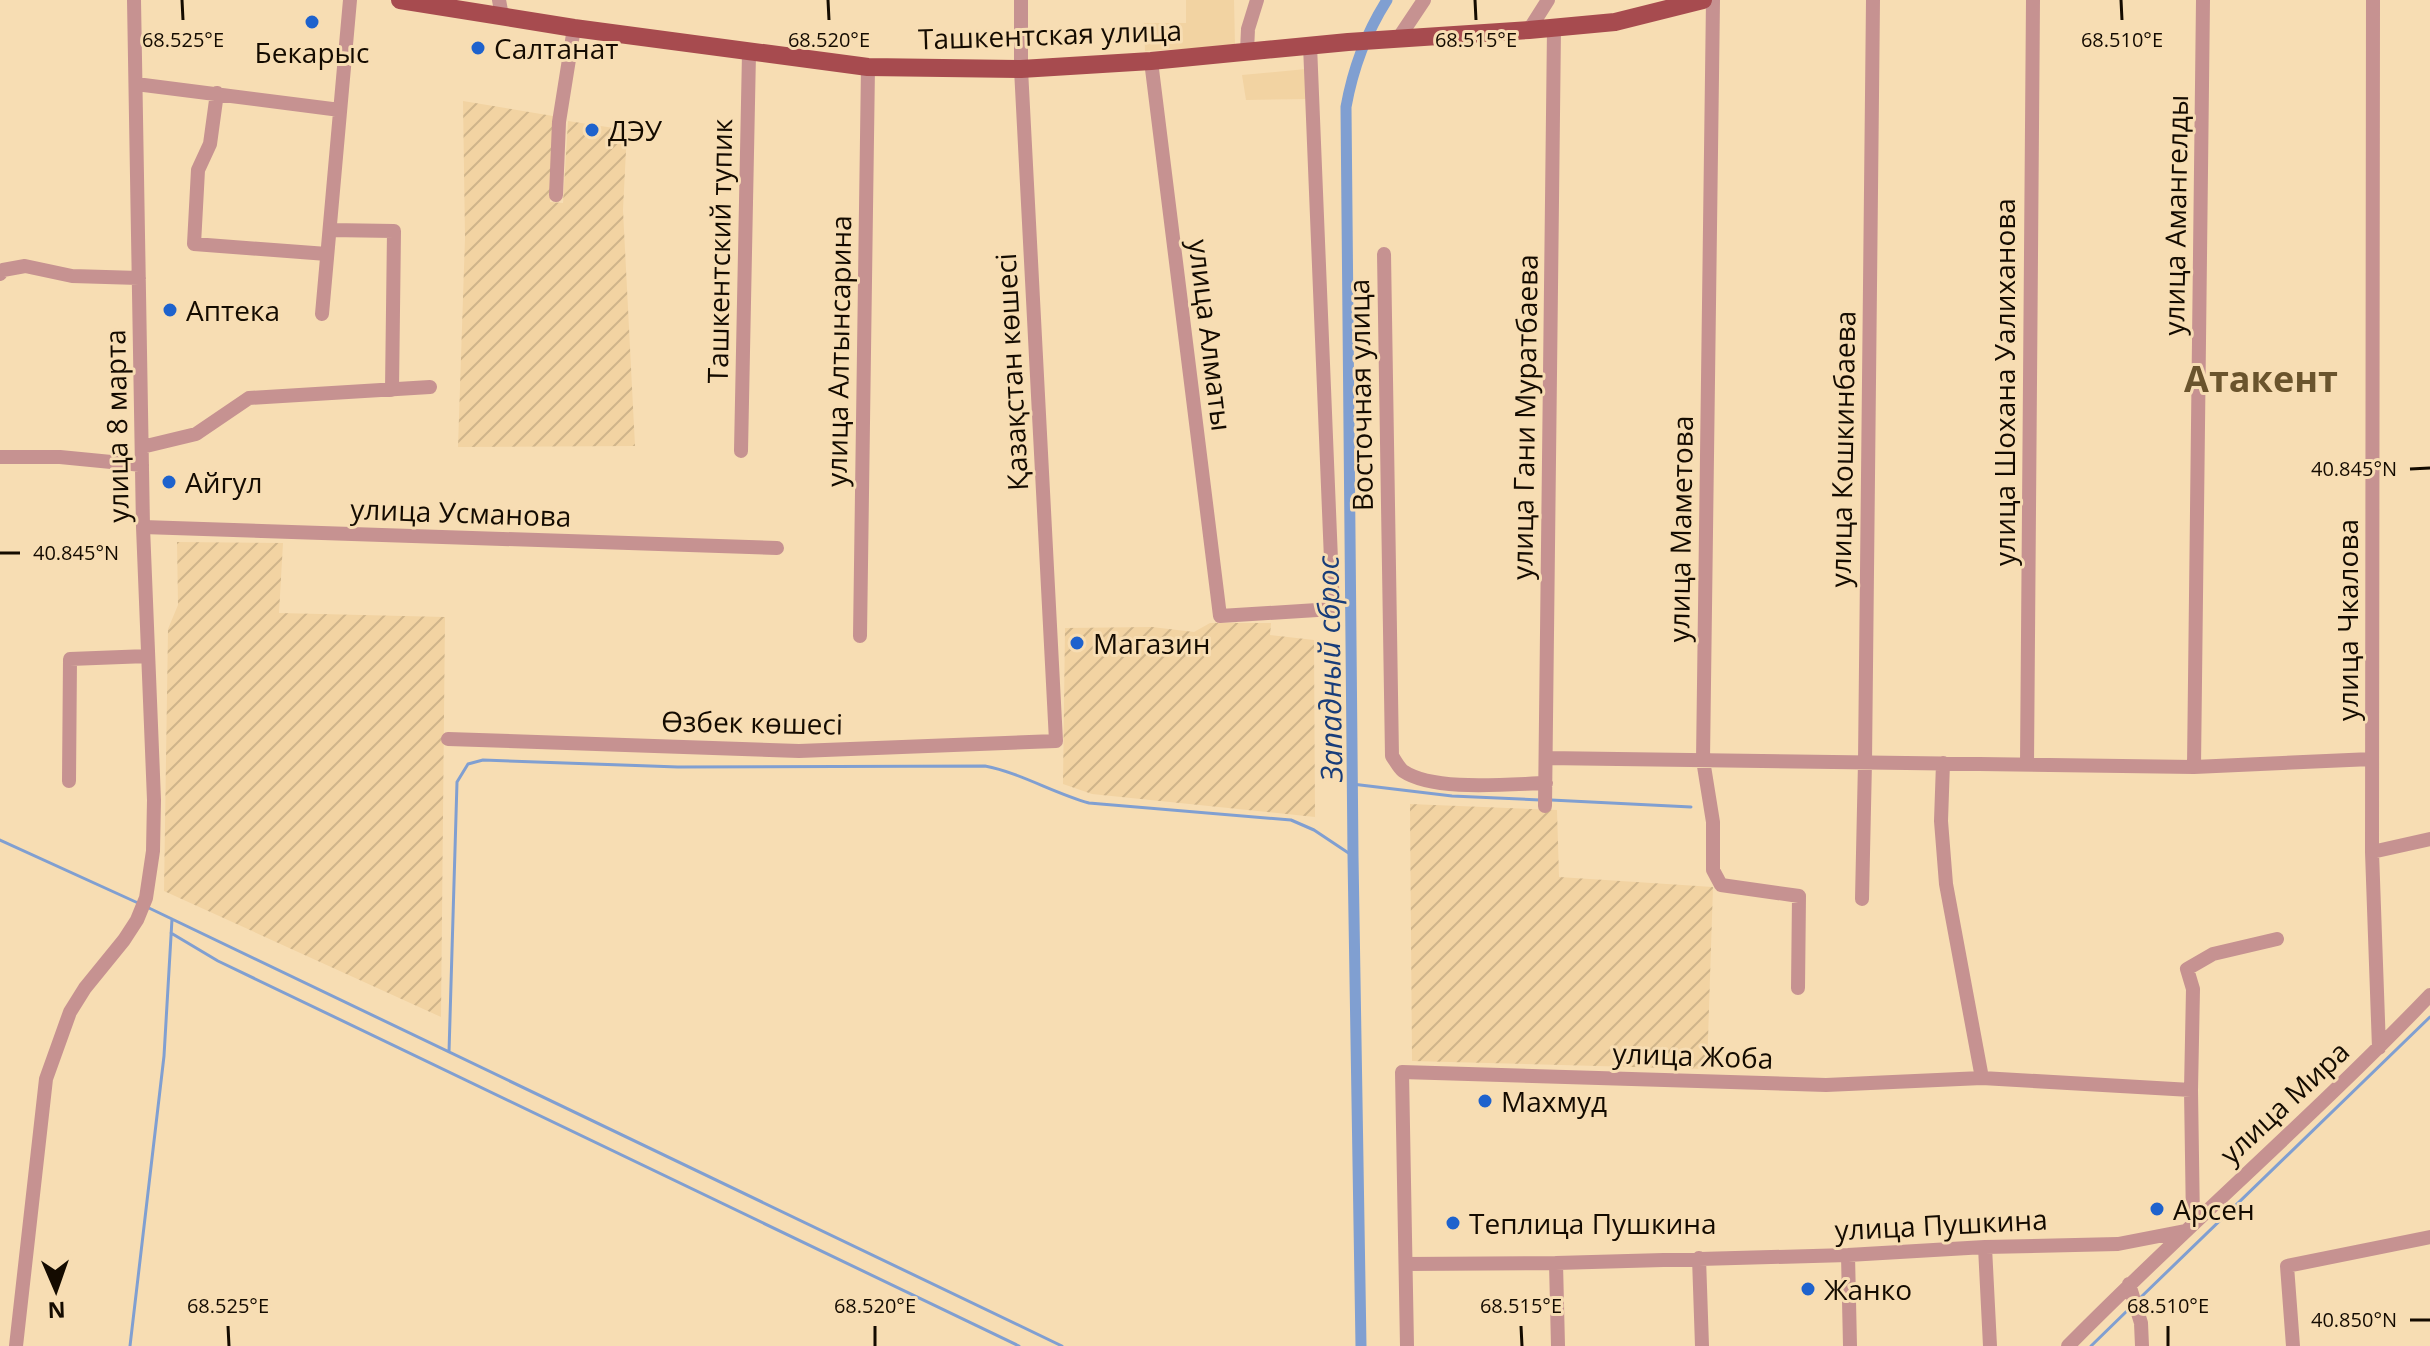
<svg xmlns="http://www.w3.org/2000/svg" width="2430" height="1346" viewBox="0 0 2430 1346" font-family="'Open Sans',sans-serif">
<defs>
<pattern id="industrial-furrows" width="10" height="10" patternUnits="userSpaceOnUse" patternTransform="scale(2)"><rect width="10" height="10" fill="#f2d3a2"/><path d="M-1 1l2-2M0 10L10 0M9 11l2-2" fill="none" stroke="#cfb48a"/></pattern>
</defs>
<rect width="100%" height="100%" fill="#f7ddb3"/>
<path fill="#f2d3a2" d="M1186,0H1234L1235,46L1145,51L1144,23H1186Z
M1306,69L1308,99L1246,100L1242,75Z"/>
<path fill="url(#industrial-furrows)" d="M463,101L553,116L550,202L563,203L568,121L627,130L623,210L635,446L458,447L465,238Z
M177,542L283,543L279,613L445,617L441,1017L164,891L168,629L178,605Z
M1210,623H1271L1270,635L1314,640L1315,817L1092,794L1063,784L1065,628L1152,627L1194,632Z
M1410,804L1557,810L1559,877L1713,887L1707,1069L1412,1061Z"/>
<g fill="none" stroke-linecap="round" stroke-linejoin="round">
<path stroke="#809fd1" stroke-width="3" d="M1352,784L1452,796L1540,800
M1551,800L1691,807
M0,840L138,903
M149,908L1062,1346
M171,933L218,961L1019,1346
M449,1052L457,782L468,764L483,760L678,767L985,766C1021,773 1053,793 1089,803L1291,820L1314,830L1353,856
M2139,1299L2430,1017
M130,1346L164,1056L172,919
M2091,1346L2131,1307"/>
<path stroke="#809fd1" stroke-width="11" d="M1361,1346L1353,856L1346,107C1353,68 1366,33 1387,0"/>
<path stroke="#c69291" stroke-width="14" d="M499,0L502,16
M1713,0L1703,760L1713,822V870L1721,885L1799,896L1798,988
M2373,0L2372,852L2379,1048
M1529,30L1548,0
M1398,39L1424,0
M1247,51L1248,29L1257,0
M1151,61L1220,616L1333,609L1310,45
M136,84L340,110
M217,93L210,144L198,170L194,244L327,254
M556,195L559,122L574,28
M330,230L394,231L392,390
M1384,254L1392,756C1395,760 1399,768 1403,771C1434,792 1509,784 1546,783
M0,274L3,270L25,266L72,276L139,278
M322,314L350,0
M142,447L196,434L249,398L430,387
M741,451L749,53
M0,457H60L142,465
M143,527L777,548
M860,636L868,67
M448,739L799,751L1056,741L1021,69V0
M1546,758L2194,767L2372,759
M1943,763L1941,821L1946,884L1982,1078
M2027,764L2033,0
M2194,767L2203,0
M69,781L70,659L148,656
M1545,806L1554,28
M2372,852L2430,839
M1862,899L1865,762L1873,0
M2191,1090L2193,989L2187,969L2213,954L2277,939
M1985,1247L1990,1346
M1848,1255L1850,1346
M1699,1258L1702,1346
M1556,1263L1558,1346
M1406,1264L1556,1263L1848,1255L1985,1247L2118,1244L2185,1231
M2129,1284L2141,1323L2142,1346
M16,1346L46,1079L70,1012L85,988L124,940L137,920L146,898L153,851L154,800L143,527L134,0
M1407,1346L1402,1072L1826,1085L1982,1078L2191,1090L2193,1223
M2068,1346C2186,1226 2314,1116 2430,995
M2293,1346L2287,1266L2430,1237"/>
<path stroke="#a74b4f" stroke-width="18" d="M400,0L574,28L868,67L1021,69L1151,61L1348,42L1529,30L1615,22L1703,0"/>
</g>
<path fill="none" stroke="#140b00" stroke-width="3" d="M182,0L183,20M828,0L829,20M1475,0L1476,20M2121,0L2122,20M2410,469L2430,468M0,553H20M2410,1320H2430M228,1326L229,1346M875,1326V1346M1521,1326L1522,1346M2168,1326V1346"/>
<g fill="#1e62cd" stroke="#f7ddb3" stroke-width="3">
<circle cx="312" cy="22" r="8"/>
<circle cx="478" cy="48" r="8"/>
<circle cx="592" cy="130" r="8"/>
<circle cx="170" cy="310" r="8"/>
<circle cx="169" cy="482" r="8"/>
<circle cx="1077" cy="643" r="8"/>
<circle cx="1485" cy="1101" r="8"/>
<circle cx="2157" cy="1209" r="8"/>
<circle cx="1453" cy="1223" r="8"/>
<circle cx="1808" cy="1289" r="8"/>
</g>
<g text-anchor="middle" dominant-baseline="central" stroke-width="6" stroke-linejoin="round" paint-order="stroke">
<g font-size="28" fill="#140b00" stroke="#f7ddb3">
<text transform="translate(1050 34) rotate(-2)">Ташкентская улица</text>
<text transform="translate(2175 215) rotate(-89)">улица Амангелды</text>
<text transform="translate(719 251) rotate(-89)">Ташкентский тупик</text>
<text transform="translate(1211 335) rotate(83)">улица Алматы</text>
<text transform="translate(838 351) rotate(-89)">улица Алтынсарина</text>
<text transform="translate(1011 372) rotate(-93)">Қазақстан көшесі</text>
<text transform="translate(2004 382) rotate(-90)">улица Шохана Уалиханова</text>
<text transform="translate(1360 395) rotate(-91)">Восточная улица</text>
<text transform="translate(1524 417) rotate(-89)">улица Гани Муратбаева</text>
<text transform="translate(116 426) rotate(-91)">улица 8 марта</text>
<text transform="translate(1842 449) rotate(-89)">улица Кошкинбаева</text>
<text transform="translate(461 512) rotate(2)">улица Усманова</text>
<text transform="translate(1680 529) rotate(-89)">улица Маметова</text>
<text transform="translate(2347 620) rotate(-90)">улица Чкалова</text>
<text transform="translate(752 722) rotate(1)">Өзбек көшесі</text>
<text transform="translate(1693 1055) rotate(2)">улица Жоба</text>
<text transform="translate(2284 1102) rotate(-43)">улица Мира</text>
<text transform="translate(1941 1224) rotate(-3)">улица Пушкина</text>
</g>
<g font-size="28" fill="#140b00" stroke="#f7ddb3" text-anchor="start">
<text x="494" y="48">Салтанат</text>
<text x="312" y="52" text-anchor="middle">Бекарыс</text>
<text x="608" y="130">ДЭУ</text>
<text x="186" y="310">Аптека</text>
<text x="185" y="482">Айгул</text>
<text x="1093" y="643">Магазин</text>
<text x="1501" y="1101">Махмуд</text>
<text x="2173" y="1209">Арсен</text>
<text x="1469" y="1223">Теплица Пушкина</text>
<text x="1824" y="1289">Жанко</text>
</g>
<g font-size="30" font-style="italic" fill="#183d7a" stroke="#f7ddb3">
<text transform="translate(1329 669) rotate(-91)">Западный сброс</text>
</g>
<g font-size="36" font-weight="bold" fill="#6a542d" stroke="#f7ddb3">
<text x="2261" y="378">Атакент</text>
</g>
</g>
<g font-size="20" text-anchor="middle" fill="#140b00" stroke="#f7ddb3" stroke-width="6" stroke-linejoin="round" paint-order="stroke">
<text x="183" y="47">68.525°E</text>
<text x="829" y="47">68.520°E</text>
<text x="1476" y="47">68.515°E</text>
<text x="2122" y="47">68.510°E</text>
<text x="2354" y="476">40.845°N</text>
<text x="76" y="560">40.845°N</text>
<text x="228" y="1313">68.525°E</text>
<text x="875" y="1313">68.520°E</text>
<text x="1521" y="1313">68.515°E</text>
<text x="2168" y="1313">68.510°E</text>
<text x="2354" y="1327">40.850°N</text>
</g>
<g transform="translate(56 1290) rotate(178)" stroke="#f7ddb3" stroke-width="6" paint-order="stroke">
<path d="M0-6L14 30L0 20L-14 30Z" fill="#140b00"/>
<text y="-12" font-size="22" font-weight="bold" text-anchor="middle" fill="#140b00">N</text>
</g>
</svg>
